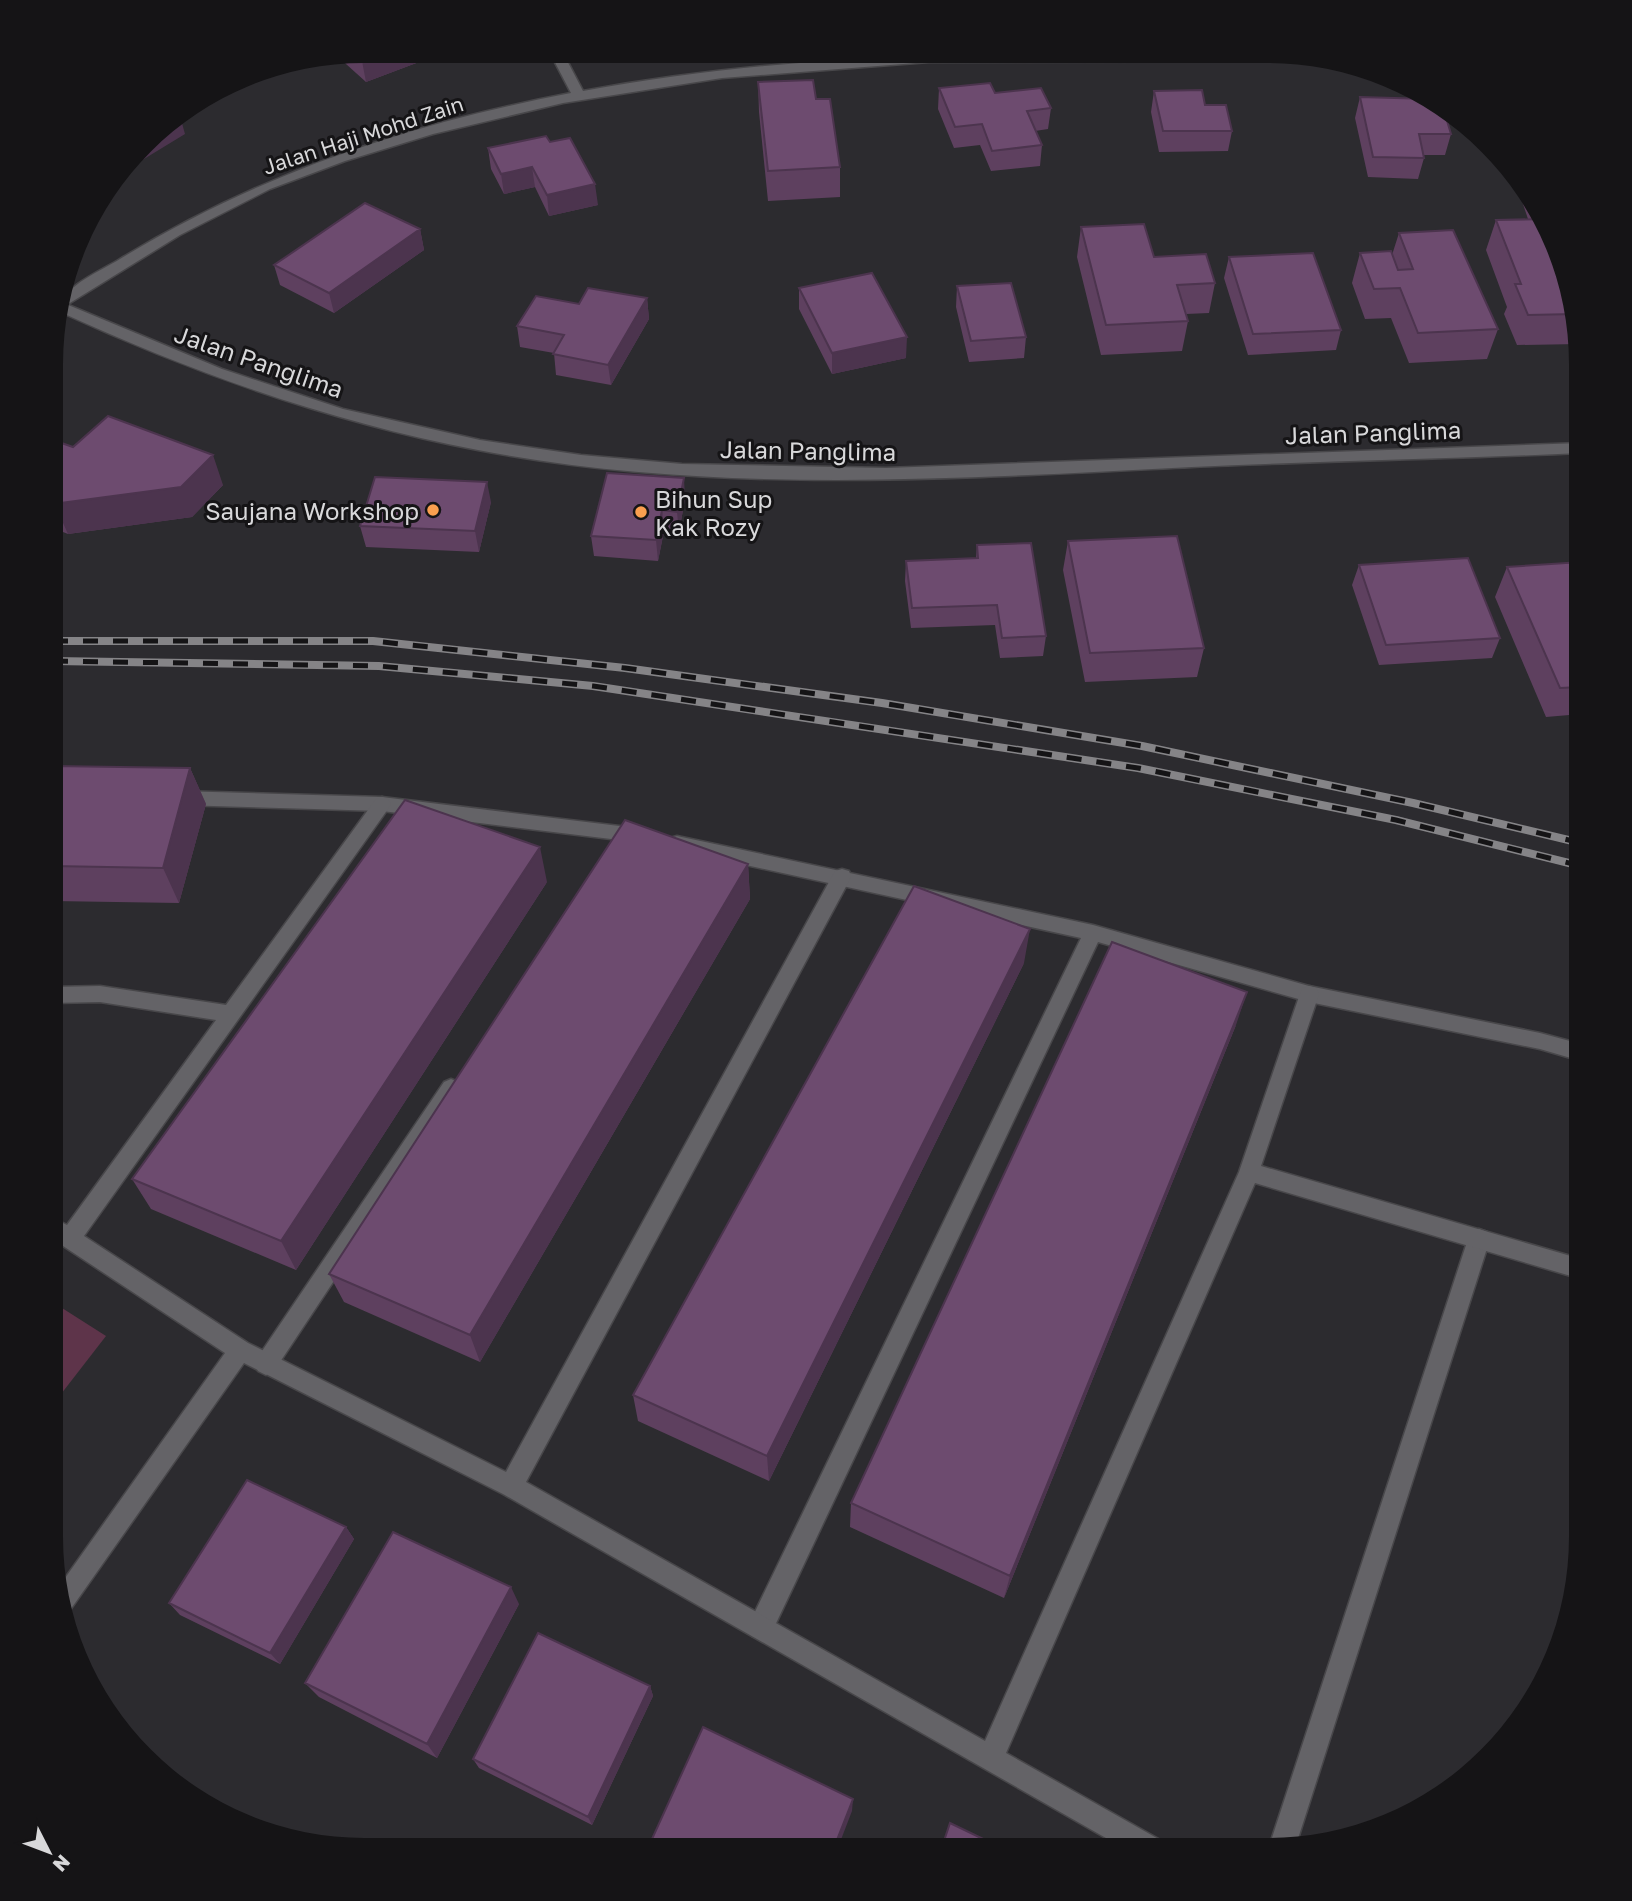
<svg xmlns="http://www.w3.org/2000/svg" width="1632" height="1901" viewBox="0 0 1632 1901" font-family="'Golos Text',sans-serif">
<rect width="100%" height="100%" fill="#2c2b2f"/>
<path fill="#5e344a" d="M51,1301L106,1336L51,1407Z"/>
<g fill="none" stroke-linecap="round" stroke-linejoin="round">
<g stroke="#48474a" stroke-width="3">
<path id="service" d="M179,791L382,797L644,829L651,831L653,836L651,841L644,843L382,811L179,805L173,803L170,798L173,793Z
M677,836L1093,925L1309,986L1540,1033L1581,1044V1061L1540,1049L1309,1002L1098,942L770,1636L761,1639L752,1636L749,1627L752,1618L1081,938L677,850L670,848L668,843L670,838Z
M451,1079L458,1082L461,1088L458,1094L274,1371L266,1375L258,1371L255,1364L258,1357L444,1082Z
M1479,1229L1487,1232L1490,1239L1295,1848L1268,1850L1468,1239L1471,1232Z"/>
</g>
<g stroke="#48474a" stroke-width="3">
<path id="minor" d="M549,51H562L583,91C824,46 1069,52 1313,55L1329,61L929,62L722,78L563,103L433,134L345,161L270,189L180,235L65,306L59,307C67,284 99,272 120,259C261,173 409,124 571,93Z
M382,797L388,799L391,804L388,809L84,1236L248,1343L506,1472L835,871L842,869L849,871L851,876L849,881L526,1482L985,1741L1239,1172L1302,988L1309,986L1316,988L1319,994L1261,1166L1581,1259V1279L1255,1183L1006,1753L1162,1841L1166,1850H1127L503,1494L244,1363L68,1613L61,1616L58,1588L225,1353L51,1238V1217L67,1225L216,1020L100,1002L52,1003V987L100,986L226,1005L376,799Z"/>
</g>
<g stroke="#48474a" stroke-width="3">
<path id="secondary" d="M61,302L222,369L343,409L480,440L581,455L682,464L886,468L1581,443V453C1452,459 1322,461 1192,467C955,479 712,495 478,450C331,422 193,373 58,311Z"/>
</g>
<use href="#service" fill="#646367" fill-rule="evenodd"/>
<use href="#minor" fill="#646367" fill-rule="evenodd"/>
<use href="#secondary" fill="#646367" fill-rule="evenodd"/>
<g stroke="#858487" stroke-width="8">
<path id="rail" d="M53,641H373L625,668L882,703L1142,746L1413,803L1581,843
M53,661L379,666L593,686L1138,768L1396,820L1581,866"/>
</g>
<use href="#rail" stroke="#151416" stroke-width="5" stroke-dasharray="15" stroke-linecap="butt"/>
</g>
<path fill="#5e405f" d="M364,51H448L366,82L336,55Z
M758,82L816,99L840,167V197L768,201L759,112Z
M939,88L995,93L1051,108L1048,129L1035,131L1042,145L1040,166L991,171L980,145L954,148L938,109Z
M1154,91L1205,105L1232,131L1228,151L1159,152L1151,112Z
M1360,97L1451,134L1445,155H1424V158L1418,179L1368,177L1355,118Z
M550,142L598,205L549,216L535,187L504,194L491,169L488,148Z
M1516,183L1539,207L1570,283L1579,344L1517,345L1504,314L1507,307L1486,250L1496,220L1528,219Z
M1081,227L1215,283L1209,313L1186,314L1188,321L1182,351L1101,355L1077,257Z
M420,229L424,250L334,313L280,285L274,265Z
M1399,233L1498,329L1487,359L1409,363L1391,318L1365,319L1352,283L1360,253L1392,255Z
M1229,257L1341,330L1336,350L1248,355L1224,278Z
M957,286L1026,337L1024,358L969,362L956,307Z
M799,288L906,358L832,374L799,309Z
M647,298L649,319L611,385L556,375L554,353L520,347L517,326L579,304Z
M53,440L73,447L223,485L192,517L68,534L53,528Z
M685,499L679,532L664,531L658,561L594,556L591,536Z
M491,502L479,552L366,547L360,526Z
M1068,541L1204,648L1197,677L1085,682L1063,570Z
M977,545L1046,636L1043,656L1000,658L995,625L911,628L905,581L906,561L976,558Z
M1581,562V714L1546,717L1495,597L1507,567Z
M1359,565L1500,638L1492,658L1379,665L1352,585Z
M52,766L190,768L206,804L179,903L52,901Z
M748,864L750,899L480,1362L344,1302L329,1274Z
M547,882L296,1270L151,1209L132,1179Z
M1024,963L769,1481L638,1421L633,1395Z
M1236,1025L1004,1598L850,1527L851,1503Z
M346,1527L354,1539L280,1664L180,1615L169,1603Z
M519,1604L437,1758L319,1697L305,1683Z
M650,1686L653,1696L592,1825L479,1768L473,1759Z"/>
<path fill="#4c344e" d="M390,51H448L366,82L362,61Z
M180,116L185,134L121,173L158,128Z
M532,167L535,187L504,194L501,174Z
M595,184L598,205L549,216L547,195Z
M420,229L424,250L334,313L329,293Z
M647,298L649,319L611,385L608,365Z
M907,337L906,358L832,374V353Z
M213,455L223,485L192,517L68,534L55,505Z
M684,478L685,499L679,532L677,512Z
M487,482L491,502L479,552L475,531Z
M662,510L664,531L658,561L656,540Z
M190,768L206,804L179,903L163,868Z
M540,847L547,882L296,1270L281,1241Z
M748,864L750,899L480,1362L470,1335Z
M1030,929L1024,963L769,1481L767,1456Z
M1247,992L1236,1025L1004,1598L1010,1576Z
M346,1527L354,1539L280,1664L270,1653Z
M511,1587L519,1604L437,1758L427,1744Z
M650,1686L653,1696L592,1825L588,1817Z
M853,1799L852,1811L837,1850H833Z"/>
<path fill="#6d4b6f" stroke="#4c344e" stroke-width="2" d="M364,51H390L362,61L352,53Z
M813,80L816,99H830L840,167L768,171L758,82Z
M990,83L995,93L1041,88L1051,108L1027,111L1042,145L992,151L982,124L955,127L939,88Z
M1202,90L1205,105H1226L1232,131H1163L1154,91Z
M1360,97L1429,99L1442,104L1451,134H1419L1424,158L1373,157Z
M546,136L550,142L570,138L595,184L547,195L532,167L501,174L488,148Z
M365,203L420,229L329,293L274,265Z
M1544,219L1570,283L1575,314L1528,315L1515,284H1521L1496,220Z
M1144,224L1154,257L1206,254L1215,283L1177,285L1188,321L1106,325L1081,227Z
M1453,230L1498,329L1418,333L1400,288L1374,289L1360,253L1391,251L1398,270L1413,269L1399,233Z
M1313,253L1341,330L1253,334L1229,257Z
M872,273L907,337L832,353L799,288Z
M1011,283L1026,337L971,341L957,286Z
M588,288L647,298L608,365L553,354L564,335L517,326L536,296L579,304Z
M108,416L213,455L181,487L53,504V440L73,447Z
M607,473L684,478L677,512L662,510L656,540L591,536Z
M375,477L487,482L475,531L360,526Z
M1177,536L1204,648L1090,653L1068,541Z
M1031,543L1046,636L1002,638L997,605L912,608L906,561L978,558L977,545Z
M1468,558L1500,638L1386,645L1359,565Z
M1581,562V687L1560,688L1507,567Z
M52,766L190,768L163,868L52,866Z
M405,800L540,847L281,1241L132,1179Z
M625,820L748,864L470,1335L329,1274Z
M914,886L1030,929L767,1456L633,1395Z
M1112,942L1247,992L1010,1576L851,1503Z
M247,1480L346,1527L270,1653L169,1603Z
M393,1532L511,1587L427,1744L305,1683Z
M538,1633L650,1686L588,1817L473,1759Z
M703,1727L853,1799L833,1850H647Z
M950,1823L1006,1850H941Z"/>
<g fill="#fa9f4f" stroke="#151416" stroke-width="2.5">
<circle cx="433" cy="510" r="7"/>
<circle cx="641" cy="512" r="7"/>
</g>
<g text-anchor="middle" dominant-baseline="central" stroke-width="6" stroke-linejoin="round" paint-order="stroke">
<g font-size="21" fill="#d8d8da" stroke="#151416">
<text transform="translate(363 135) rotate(-18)">Jalan Haji Mohd Zain</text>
</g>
<g font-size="24" fill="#d8d8da" stroke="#151416">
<text transform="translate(259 361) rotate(19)">Jalan Panglima</text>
<text transform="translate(1373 432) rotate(-2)">Jalan Panglima</text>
<text transform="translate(808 450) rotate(1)">Jalan Panglima</text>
</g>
<g font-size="24" fill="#d8d8da" stroke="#151416" text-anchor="start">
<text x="655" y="498">Bihun Sup<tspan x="655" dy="28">Kak Rozy</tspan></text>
<text x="419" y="510" text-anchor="end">Saujana Workshop</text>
</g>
</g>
<path d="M0 0H1632V1901H0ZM364 63H1268A301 301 0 0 1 1569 364V1537A301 301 0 0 1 1268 1838H364A301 301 0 0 1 63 1537V364A301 301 0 0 1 364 63Z" fill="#151416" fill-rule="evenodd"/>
<g transform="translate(49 1852) rotate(132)" stroke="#151416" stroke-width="5" paint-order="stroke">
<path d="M0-5L12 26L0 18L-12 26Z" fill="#d8d8da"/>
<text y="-10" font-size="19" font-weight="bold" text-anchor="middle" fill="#d8d8da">N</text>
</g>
</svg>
